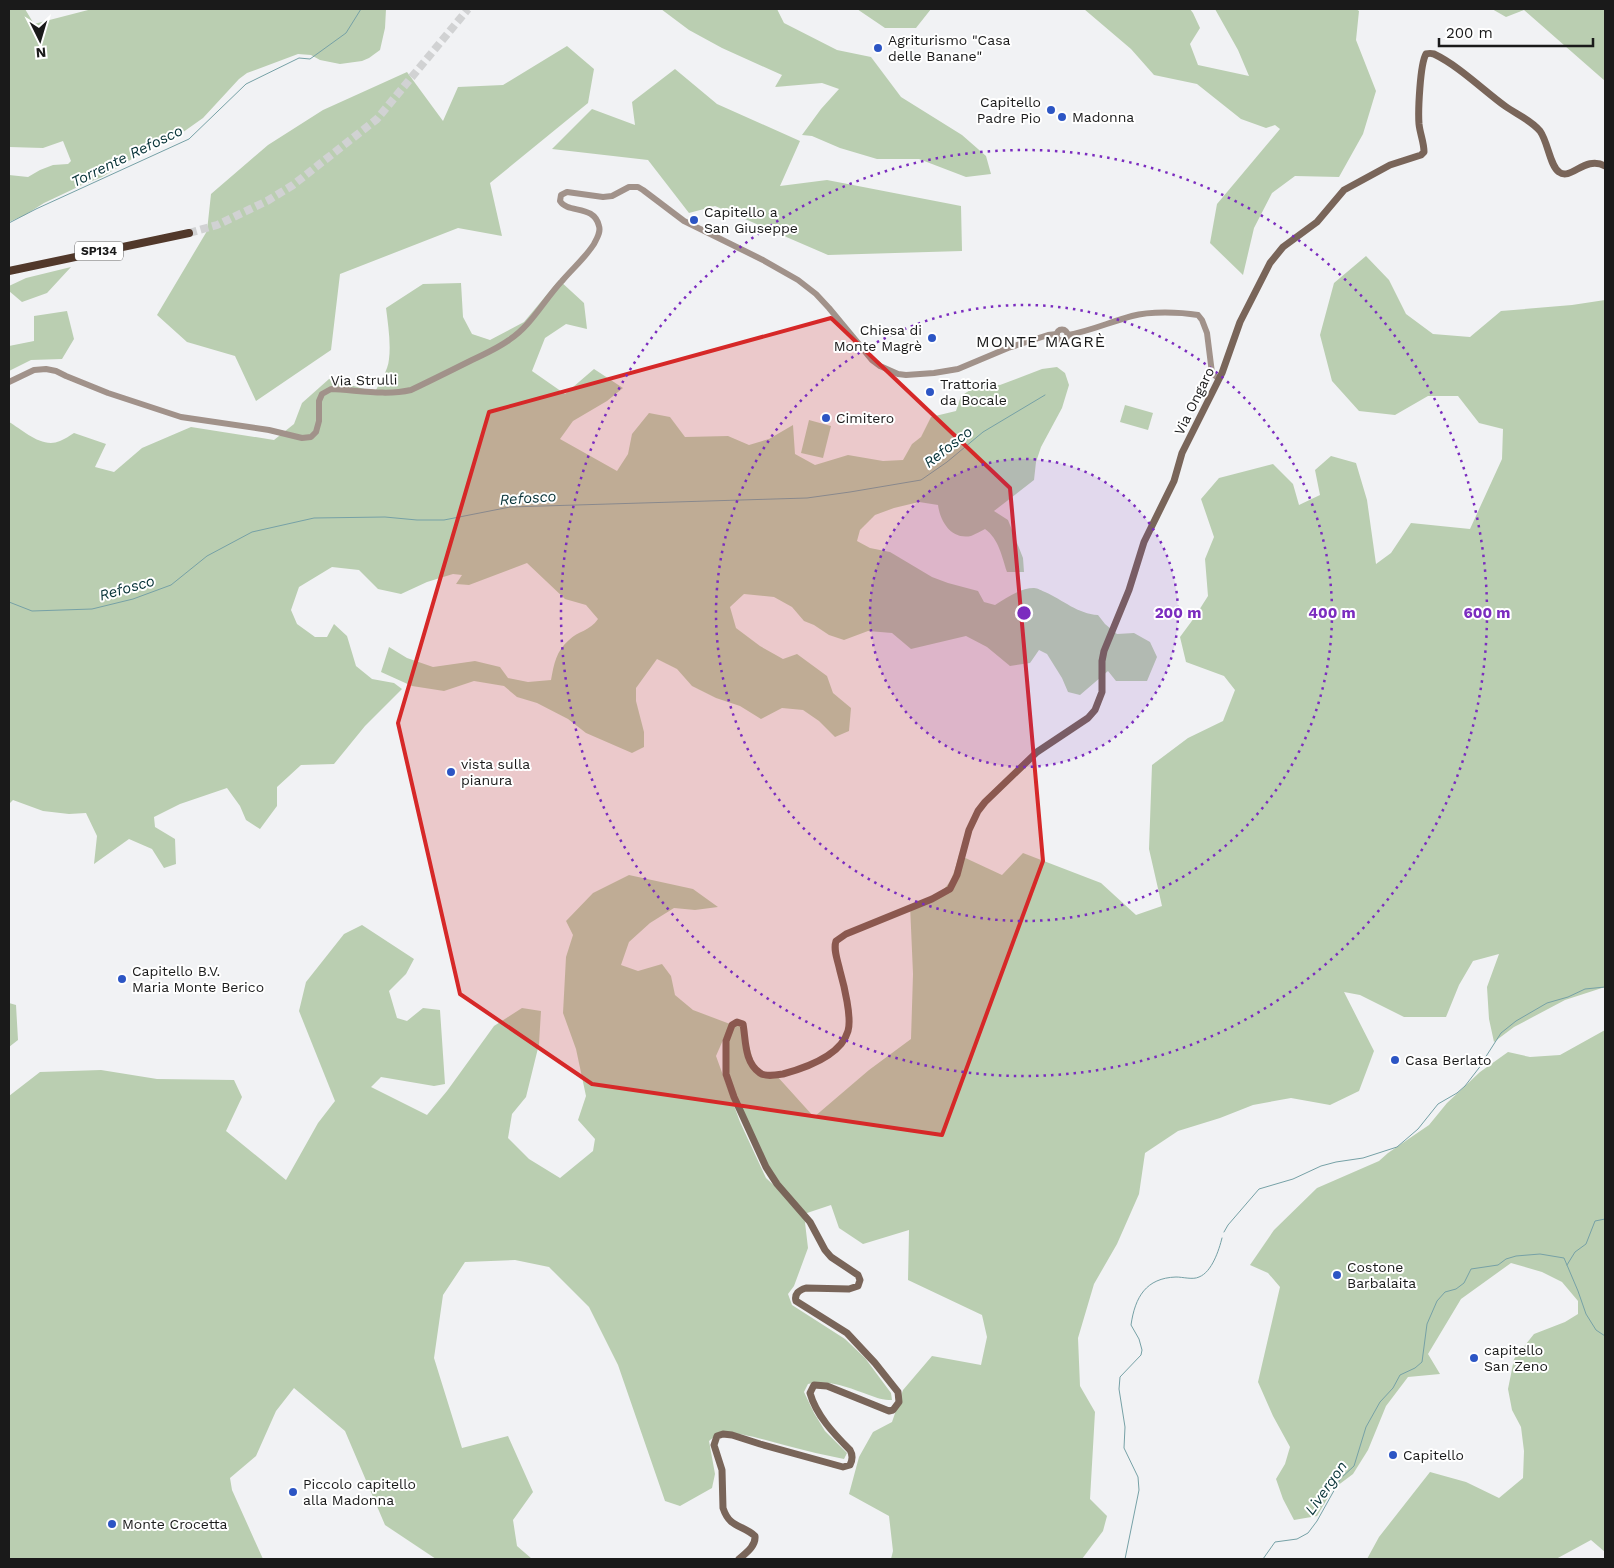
<svg xmlns="http://www.w3.org/2000/svg" width="1614" height="1568" viewBox="0 0 1614 1568" font-family="'Work Sans',sans-serif">
<rect width="100%" height="100%" fill="#f1f2f4"/>
<path fill="#baceb1" d="M9,9H25L34,24L92,9H386L385,28L380,50L369,58L362,61L340,64L320,60L311,55L298,54L247,73L239,79L203,118L179,135L150,148L102,177L82,185L44,203L25,215L9,222V175L28,177L40,170L53,165L68,164L71,161L63,141L43,148L9,147Z
M661,9H777L784,23L837,50L871,57L901,97L962,135L986,156L991,174L966,177L919,159H877L840,148L812,136L802,135L821,109L839,89L822,83L775,87L782,75L722,48L689,30Z
M857,9H931L916,28H885Z
M1084,9H1190L1193,13L1200,28L1190,44L1198,65L1249,76L1238,50L1215,9H1356L1359,11L1356,40L1376,91L1363,134L1339,177L1295,176L1272,193L1254,228L1243,275L1210,243L1217,204L1280,129L1275,125L1266,128L1241,119L1197,84L1154,75L1131,49Z
M1492,9H1605V81L1524,10L1506,17Z
M567,46L594,69L588,103L490,183L502,236L458,228L340,274L331,350L256,401L235,356L187,342L157,315L207,231L211,194L268,145L323,110L407,72L443,121L458,87L503,85Z
M675,69L717,104L800,141L780,186L827,180L961,206L962,251L828,255L715,206L689,213L648,160L552,149L592,109L635,125L632,102Z
M1366,256L1389,280L1406,314L1433,334L1470,337L1501,311L1572,305L1605,300V987L1565,1000L1514,1027L1494,1042L1489,1019L1487,987L1499,954L1473,961L1459,985L1446,1017H1404L1360,995L1344,992L1374,1051L1359,1091L1330,1105L1291,1098L1253,1105L1220,1118L1178,1131L1145,1153L1139,1194L1117,1244L1094,1284L1078,1338L1080,1386L1095,1412L1090,1499L1107,1516L1103,1531L1082,1559H891L893,1551L889,1516L849,1494L859,1457L873,1432L892,1422L903,1390L932,1356L981,1365L987,1337L982,1315L908,1280L909,1230L863,1244L839,1228L831,1205L804,1214L808,1248L794,1286L788,1294L792,1305L845,1339L865,1358L891,1393L892,1400C883,1400 877,1398 869,1395C849,1388 830,1379 808,1384L804,1392L814,1413L825,1431L847,1453L844,1459C825,1455 806,1451 788,1446C765,1440 744,1433 720,1432L709,1441L715,1474L712,1488L680,1506L665,1501L618,1365L589,1307L549,1267L515,1260L465,1262L443,1295L434,1358L462,1448L508,1436L533,1492L513,1520L517,1546L532,1559H436L385,1525L345,1431L294,1388L276,1411L256,1456L230,1478L232,1490L263,1559H9V1096L40,1072L101,1070L157,1079L234,1080L242,1097L226,1131L286,1180L318,1123L335,1101L299,1011L306,982L344,934L362,925L414,959L406,974L389,991L397,1018L407,1021L423,1008L440,1010L445,1084L434,1086L381,1077L371,1087L427,1115L447,1091L494,1026L522,1008L541,1011L539,1044L526,1097L512,1114L508,1138L529,1159L560,1178L593,1151L595,1139L578,1120L586,1096L576,1049L563,1013L566,957L573,935L566,921L593,893L629,875L693,889L718,907L695,910L674,908L650,923L629,942L621,965L638,971L662,964L671,976L675,995L693,1010L730,1024L716,1056L740,1122L766,1178L798,1208L777,1184L726,1074V1041L733,1027L739,1025L744,1028L755,1067L765,1075H776L814,1117L869,1070L911,1039L913,974L910,905C945,891 949,893 959,855L1002,875L1023,853L1101,883L1136,915L1162,906L1149,849L1152,765L1188,738L1223,721L1235,690L1224,676L1186,662L1180,637L1194,618L1208,596L1205,559L1214,537L1201,499L1219,478L1273,464L1293,484L1299,505L1320,495L1315,470L1331,456L1356,463L1367,500L1376,564L1391,553L1411,523L1470,529L1502,459L1503,429L1479,423L1458,396H1428L1395,415L1359,411L1332,381L1320,335L1334,283Z
M71,267L47,293L22,302L9,291V286L26,278Z
M559,280L584,303L587,329L566,324L545,338L532,371L565,394L594,369L623,388L607,401L573,421L560,439L617,471L628,454L632,434L649,413L670,417L685,437L728,436L749,445L769,439L793,425L795,454L815,465L848,455L883,461L903,460L912,444L921,437L931,417L956,411L961,396L978,385H1000L1042,369L1057,367L1065,373L1069,385L1062,408L1041,447L1036,462L1034,480L994,511L1008,520L1023,558L1024,572H1007C1002,557 999,539 985,529C981,531 976,534 971,536C951,540 940,521 938,505L919,502L894,508L875,515L860,530L857,541L870,548L890,552L932,577L948,583L978,591L984,602L995,605C1007,598 1020,588 1034,588C1038,588 1042,591 1045,592C1063,600 1078,614 1098,615L1105,624L1117,634L1134,633L1150,642L1157,657L1147,681H1116L1108,671L1080,695L1068,692L1062,678L1047,654L1039,650L1030,663L1010,666L987,647L966,636L911,649L892,633L868,631L844,640L829,635L814,625L804,621L792,607L774,597L744,594L730,607L736,628L760,646L783,659L797,654L827,676L833,693L851,708L849,731L835,737L819,721L803,710L782,708L761,719L740,706L716,698L692,686L677,669L657,659L636,688V701L644,732V747L632,753L586,733L568,719L537,703L517,697L504,686L474,681L444,691L412,686L381,672L389,647L407,658L433,667L475,661L500,667L508,678L528,682L551,680C554,664 556,651 569,640C578,631 590,631 598,619L586,605L565,599L527,563L469,585L456,584L462,575L453,574L427,582L401,594L378,589L359,570L332,567L299,587L291,610L297,624L315,637H327L334,624L347,636L356,666L372,679L394,683L402,689L365,726L334,764L301,765L277,787V806L260,829L246,820L240,806L227,788L180,804L154,817L155,827L175,839L176,864L164,868L152,849L129,839L94,864L97,836L86,813L69,814L43,811L13,800L9,804V422C23,430 42,449 60,441C65,439 69,436 74,433L106,444L95,467L114,472L142,448L191,427L274,440L294,424L302,403L329,379L375,392C380,382 388,371 389,359C391,343 388,324 386,308L423,284L461,283L463,317L472,334L490,340L524,322Z
M67,311L74,339L62,359L31,360L9,371V346L34,341V316Z
M1125,405L1153,413L1148,430L1120,422Z
M809,420L831,426L823,458L801,453Z
M9,1003L16,1005L18,1040L9,1047Z
M1605,1030V1552L1591,1540L1556,1559H1367L1379,1537L1430,1472L1466,1482L1499,1498L1523,1478L1524,1451L1521,1427L1512,1410L1508,1389L1514,1359L1534,1334L1565,1322L1578,1314V1301L1562,1282L1542,1272L1511,1263L1461,1299L1428,1354L1440,1374L1408,1377L1386,1406L1368,1450L1353,1474L1333,1489L1317,1516L1294,1520L1283,1499L1276,1479L1285,1464L1290,1447L1273,1416L1258,1382L1280,1287L1268,1273L1250,1265L1274,1230L1317,1188L1379,1161L1388,1153L1429,1125L1447,1103L1480,1072L1508,1052L1530,1057L1560,1055Z"/>
<g fill="none" stroke-linecap="round" stroke-linejoin="round">
<path stroke="#76a1a6" stroke-width="1" d="M9,223L36,209L189,139L246,84L299,58L310,59L346,33L361,9
M9,602L32,611L92,609L133,599L171,585L207,556L252,532L314,518L385,517L417,520H444L510,507L807,498L850,492L921,480L947,462L983,432L1045,395
M1485,1058L1501,1033L1516,1021L1547,1003L1568,997L1585,989L1605,987
M1224,1232L1228,1225L1259,1189L1293,1179L1321,1166L1336,1162L1363,1158L1397,1147L1418,1129L1438,1104L1457,1093L1465,1086L1482,1064
M1567,1265L1575,1252L1586,1244L1595,1221L1605,1219
M1125,1559L1139,1490L1138,1477L1124,1448L1125,1427L1119,1389L1120,1377L1141,1355L1142,1350L1139,1339L1131,1325C1135,1297 1146,1278 1176,1277C1183,1277 1193,1280 1199,1277C1212,1272 1219,1250 1222,1238
M1263,1559L1275,1542L1297,1539L1308,1533L1317,1521L1341,1478L1354,1466L1366,1427L1380,1402L1393,1388L1400,1375L1415,1368L1422,1362L1427,1324L1437,1301L1445,1292L1456,1289L1464,1283L1471,1269L1498,1265L1506,1259L1516,1256L1540,1254L1564,1258L1578,1291L1586,1314L1596,1330L1605,1336"/>
<path stroke="#d1d2d3" stroke-width="8" stroke-dasharray="8 4" stroke-linecap="butt" d="M189,233L217,225L267,201L293,185L377,119L468,9"/>
<path stroke="#a1928a" stroke-width="6" d="M1056.5 335a5.5 5.5 0 1 1 11 0a5.5 5.5 0 1 1-11 0Z
M1068,335C1090,331 1110,322 1132,316C1150,311 1180,312 1198,315L1202,320L1207,333L1212,373L1219,379
M9,382L34,370L46,369L56,371L66,376L108,393L181,417L269,430L302,438L311,437L316,432L319,421V401L322,394L331,389C357,390 385,396 411,390C432,380 452,370 472,360C485,354 498,348 509,340C531,326 544,300 562,281C573,268 585,258 594,244C597,238 601,232 599,226C594,204 568,214 560,201L561,195L567,192L603,197L612,196L629,187H638L643,190L684,221L763,260L798,280L816,294L829,308L872,360L880,366L898,374L906,375L934,373L958,369L1008,348L1048,335L1057,334"/>
<path stroke="#796559" stroke-width="7" d="M739,1559C746,1553 756,1546 755,1536C742,1524 730,1529 723,1508L722,1470L714,1445L717,1436L723,1434L732,1435L760,1444L843,1467L850,1465C853,1459 853,1455 850,1450C834,1434 816,1415 810,1393L814,1385L827,1386L889,1411L893,1410L899,1402L898,1392L894,1387L875,1363L847,1333L796,1301C794,1294 799,1290 806,1288L849,1289L858,1286L860,1280L858,1275L831,1257L825,1250L810,1222L777,1184L766,1167L734,1097L726,1074V1041L732,1025L737,1022L743,1024C746,1040 744,1062 760,1073C766,1077 776,1075 783,1074C805,1068 841,1056 848,1031C852,1018 844,985 840,971C838,961 833,950 836,941L846,934L932,899L950,889L957,875L969,830L978,811L985,802L1037,752L1088,718L1095,710L1102,692V661L1104,651L1129,590L1144,542L1174,481L1182,453L1222,373L1240,322L1270,263L1283,247L1317,222L1344,190L1390,165L1421,155L1424,152C1424,142 1420,134 1419,124C1418,111 1420,64 1426,54C1430,53 1430,53 1434,54C1459,66 1483,90 1505,106C1516,114 1531,120 1540,131C1548,142 1550,166 1559,172C1571,181 1585,155 1605,166"/>
<path stroke="#51382a" stroke-width="8" d="M9,271L189,233"/>
</g>
<path fill="#d62828" fill-opacity="0.2" stroke="#d62828" stroke-width="4" stroke-linejoin="round" d="M831,318L1010,488L1043,861L942,1135L592,1084L460,994L398,723L489,412Z"/>
<circle cx="1024" cy="613" r="154" fill="#7b2cbf" fill-opacity=".12"/>
<g fill="none" stroke="#7b2cbf" stroke-width="2.5" stroke-dasharray="2.5 5">
<circle cx="1024" cy="613" r="154"/>
<circle cx="1024" cy="613" r="308"/>
<circle cx="1024" cy="613" r="463"/>
</g>
<g fill="#2c55c4" stroke="#fff" stroke-width="2">
<circle cx="878" cy="48" r="5"/>
<circle cx="1051" cy="110" r="5"/>
<circle cx="1062" cy="117" r="5"/>
<circle cx="694" cy="220" r="5"/>
<circle cx="932" cy="338" r="5"/>
<circle cx="930" cy="392" r="5"/>
<circle cx="826" cy="418" r="5"/>
<circle cx="451" cy="772" r="5"/>
<circle cx="122" cy="979" r="5"/>
<circle cx="1395" cy="1060" r="5"/>
<circle cx="1337" cy="1275" r="5"/>
<circle cx="1474" cy="1358" r="5"/>
<circle cx="1393" cy="1455" r="5"/>
<circle cx="293" cy="1492" r="5"/>
<circle cx="112" cy="1524" r="5"/>
</g>
<g text-anchor="middle" dominant-baseline="central" stroke-width="4" stroke-linejoin="round" paint-order="stroke">
<rect fill="#fff" stroke="#5f5f5f" stroke-width="1" x="75" y="241.5" width="48" height="19" rx="4"/>
<g font-size="12" font-weight="bold" fill="#1a1a1a">
<text x="99" y="251">SP134</text>
</g>
<g font-size="14" fill="#1a1a1a" stroke="#fff" text-anchor="start">
<text x="888" y="40">Agriturismo "Casa<tspan x="888" dy="16">delle Banane"</tspan></text>
<text x="1041" y="102" text-anchor="end">Capitello<tspan x="1041" dy="16">Padre Pio</tspan></text>
<text x="1072" y="117">Madonna</text>
<text x="704" y="212">Capitello a<tspan x="704" dy="16">San Giuseppe</tspan></text>
<text x="922" y="330" text-anchor="end">Chiesa di<tspan x="922" dy="16">Monte Magrè</tspan></text>
<text x="940" y="384">Trattoria<tspan x="940" dy="16">da Bocale</tspan></text>
<text x="836" y="418">Cimitero</text>
<text x="461" y="764">vista sulla<tspan x="461" dy="16">pianura</tspan></text>
<text x="132" y="971">Capitello B.V.<tspan x="132" dy="16">Maria Monte Berico</tspan></text>
<text x="1405" y="1060">Casa Berlato</text>
<text x="1347" y="1267">Costone<tspan x="1347" dy="16">Barbalaita</tspan></text>
<text x="1484" y="1350">capitello<tspan x="1484" dy="16">San Zeno</tspan></text>
<text x="1403" y="1455">Capitello</text>
<text x="303" y="1484">Piccolo capitello<tspan x="303" dy="16">alla Madonna</tspan></text>
<text x="122" y="1524">Monte Crocetta</text>
</g>
<g font-size="14" fill="#1a1a1a" stroke="#fff">
<text transform="translate(364 380) rotate(-1)">Via Strulli</text>
<text transform="translate(1194 401) rotate(-64)">Via Ongaro</text>
</g>
<g font-size="15" font-style="italic" fill="#063237" stroke="#fff">
<text transform="translate(127 156) rotate(-26)">Torrente Refosco</text>
<text transform="translate(948 447) rotate(-38)">Refosco</text>
<text transform="translate(528 498) rotate(-4)">Refosco</text>
<text transform="translate(127 588) rotate(-16)">Refosco</text>
<text transform="translate(1326 1488) rotate(-55)">Livergon</text>
</g>
<g font-size="16" letter-spacing="1" fill="#1a1a1a" stroke="#fff">
<text x="1041" y="341">MONTE MAGRÈ</text>
</g>
</g>
<circle cx="1024" cy="613" r="8" fill="#7b2cbf" stroke="#fff" stroke-width="2.5"/>
<g font-size="15" text-anchor="middle" font-weight="bold" fill="#7b2cbf" stroke="#fff" stroke-width="4" stroke-linejoin="round" paint-order="stroke">
<text x="1178" y="618">200 m</text>
<text x="1332" y="618">400 m</text>
<text x="1487" y="618">600 m</text>
</g>
<rect width="1614" height="1568" fill="none" stroke="#1a1a1a" stroke-width="20"/>
<g transform="translate(40 40) rotate(175)" stroke="#ffffff" stroke-width="4" paint-order="stroke">
<path d="M0-4L9 19L0 12L-9 19Z" fill="#1a1a1a"/>
<text y="-8" font-size="14" font-weight="bold" text-anchor="middle" fill="#1a1a1a">N</text>
</g>
<path d="M1439 38v8h154v-8" fill="none" stroke="#1a1a1a" stroke-width="2.5"/>
<text x="1446" y="38" font-size="15" fill="#1a1a1a" stroke="#ffffff" stroke-width="4" paint-order="stroke">200 m</text>
</svg>
